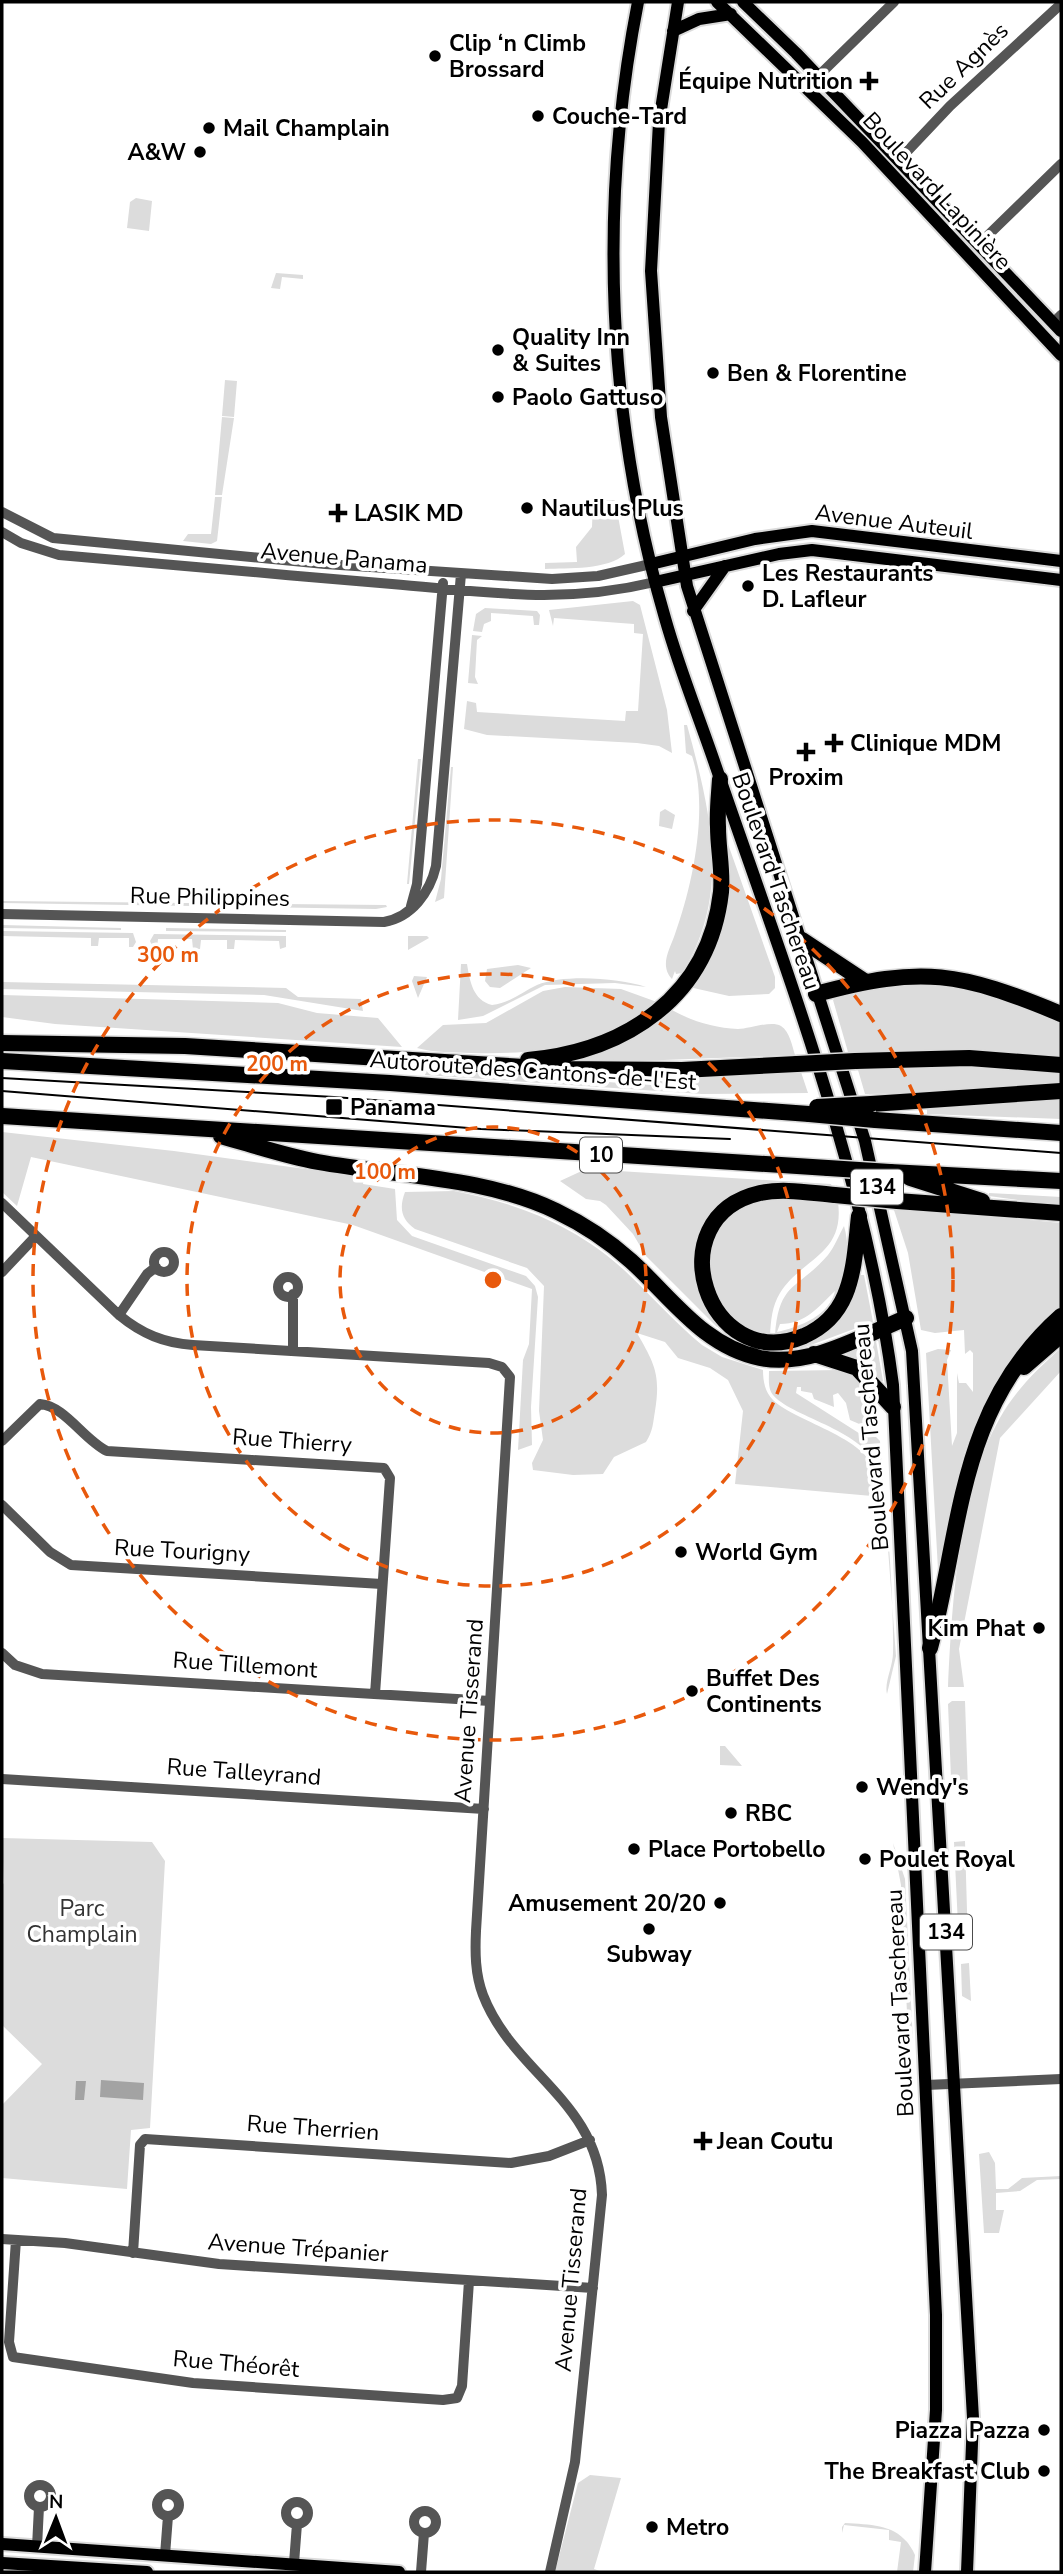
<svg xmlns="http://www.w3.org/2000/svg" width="1063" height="2574" viewBox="0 0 1063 2574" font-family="'Nunito Sans',sans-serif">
<rect width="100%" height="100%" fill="#fff"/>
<path fill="#dcdcdc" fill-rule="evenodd" d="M136,198L152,201L149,231L127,228L130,202Z
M276,273L303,275V279L282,277L280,289L271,288Z
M225,380L237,381L234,417L222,416Z
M222,417L234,418L222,495H215Z
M215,497H222L217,541L211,544L183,541L188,534H211Z
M593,500H615L625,554C608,570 568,568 545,569V563L577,562L576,547L592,527Z
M633,601L640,605L667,710L672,753L659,746L637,743L487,735L464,729L467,701L476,703L477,712L625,721L626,711H638L643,634L634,633V624L554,618L553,626L549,610Z
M485,608L537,611L540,615L539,625H534L533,616L491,613V621L484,624L482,632L473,631L476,614Z
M472,635L482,636L477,640L475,677L478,684L468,683Z
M684,725H687C710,809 732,894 682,973L676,974L675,971L672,979C659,965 670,949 675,934C693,884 709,807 692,756L686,753Z
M418,759H421L409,884H407Z
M451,767H453L444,898L435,902L441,879Z
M665,809L675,815L672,829L659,826L660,812Z
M728,844L775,977V988L769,994L729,996L689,987Z
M2,901L386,905L387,907L376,909L2,903Z
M2,925L121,928V930L2,928Z
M166,928L286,930V932L166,931Z
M2,931L133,933L136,942L133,947H129V938H99L98,946H91V938L2,936Z
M154,934L286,936V947L280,949L279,941L235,940L234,949H227V940H201L200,949H193L192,939H158L157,948H153L150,941Z
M408,936H427L429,938L408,950Z
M461,964H467C470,982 473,1000 492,1005C510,1003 522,992 537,985C564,974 619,978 646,987L615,983L545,985L483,1016L458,1020Z
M518,965L531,968L500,988L490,987L485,981L487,969Z
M414,976L427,977L418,998L412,981Z
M2,982L286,988L298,997L361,999L363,1011L264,995L2,989Z
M893,983L961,985L1061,1020V1058L991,1052H848L833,1000L839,995Z
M565,987L621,989L657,1002C599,1046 542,1055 471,1053C454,1052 434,1053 417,1048L443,1025L486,1023L543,991Z
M2,995L278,1003L317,1013L378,1018L402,1047L55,1024L2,1017Z
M670,1009C691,1021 714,1028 738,1029C750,1029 771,1020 781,1026C790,1032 792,1046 795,1055L583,1063L582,1057Z
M961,1065L1061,1072V1085L951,1093L865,1094L858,1070Z
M426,1071L605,1077L801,1072L808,1093L702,1094L425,1075Z
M1061,1098V1119L927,1114V1108Z
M2,1132L174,1151L364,1177L363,1184L395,1189L397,1220L412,1236L526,1276L535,1286L538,1297L531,1407L532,1445L518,1450L523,1360L529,1344L532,1289L353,1225L31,1157L17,1206L2,1192Z
M586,1169L831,1184L834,1191L751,1190L695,1258L698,1288L719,1324L717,1327L646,1256L633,1234L606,1205L600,1201L586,1199L560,1181Z
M454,1191C518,1203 576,1226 624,1270C651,1295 674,1322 702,1345L722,1357L763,1370C763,1381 765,1392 773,1400C797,1425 898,1443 872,1496L735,1484L743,1411L728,1380L710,1368L678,1358L665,1342L637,1333C654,1363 661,1374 655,1411C653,1423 653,1431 646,1442L614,1457L603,1474L573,1475L533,1470L532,1463L543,1440L539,1411L544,1286L527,1268L415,1229C401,1219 399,1208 405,1192Z
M989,1193L1061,1197V1206L989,1196Z
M785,1198L838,1202C845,1255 802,1258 780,1293C772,1306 771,1320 770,1335C755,1331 742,1327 731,1317C701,1292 700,1236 734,1213C748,1203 768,1199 785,1198Z
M893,1207L1061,1223V1310C1016,1360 975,1402 960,1471C952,1503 951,1538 942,1571L938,1570L926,1353L938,1349L951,1350L947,1360L952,1446L957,1433V1373L959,1383H966L973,1392V1353L970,1350L965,1354L964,1330L935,1333L921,1330L908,1253Z
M844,1226C855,1264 839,1313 802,1330C794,1333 783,1334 775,1335C779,1281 798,1290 828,1255C835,1246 839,1235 844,1226ZM835,1291C830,1315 800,1327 777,1332L780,1324C806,1324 818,1307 835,1291Z
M857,1275H864L873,1322L800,1349L799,1345L809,1341Z
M876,1341L883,1381L880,1382L864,1366L846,1358L847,1352Z
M1061,1348V1371L1000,1438L959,1649L964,1687H948C952,1600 959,1469 1013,1398C1027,1379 1044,1363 1061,1348Z
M841,1370C866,1380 876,1400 876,1426L871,1429L850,1420L846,1403L838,1393L833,1395L834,1407L814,1399L812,1393L801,1391V1387H797L796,1393L865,1437H876L880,1441L896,1656L887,1694C884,1683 893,1666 893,1653C894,1618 889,1490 875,1463C857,1427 784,1415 771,1392C768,1385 769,1378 769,1371Z
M952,1701H965L968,1789L959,1788L951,1778L948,1704Z
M720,1746H725L742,1766L720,1765Z
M2,1838L152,1842L165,1861L150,2128L131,2130L127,2189L2,2178V2105L42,2064L2,2025V1886L4,1883Z
M965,1841L968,1946H959L954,1842Z
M893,1843L905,1879L913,2043L907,2013L901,1885Z
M969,1963L971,2001L962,1996L961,1964Z
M989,2152L995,2163L996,2189H1008L1022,2178L1061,2176V2179L1037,2180L1020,2191L996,2193V2210H1004L999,2233H984L979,2154Z
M590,2475L621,2478L594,2569L603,2572H555L578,2483Z
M845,2523C875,2525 901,2524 915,2555L913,2572H897L901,2542L889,2540V2530L844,2525L842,2533V2527Z"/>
<path fill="#a3a3a3" d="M101,2080L144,2083L143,2100L100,2097Z
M76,2081H86L84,2100H75Z"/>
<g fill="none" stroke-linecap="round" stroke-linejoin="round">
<g stroke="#dbdbdb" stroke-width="16">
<path id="major" d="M638,2C598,205 607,419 665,618C679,668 699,717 716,767C784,965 866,1176 893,1385L936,2315V2410L925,2572
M678,2L659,122L651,271L661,417L687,586L865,1141L912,1351L973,2418L967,2572
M717,2L862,142L1061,355
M743,2L796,53L1061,331
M673,31L699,19L731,14
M651,564L755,539L812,531L1061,561
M655,582L779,554L812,550L1061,580
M693,611L725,566
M2,2544L399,2572
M2,2563L147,2572"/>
</g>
<g stroke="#dbdbdb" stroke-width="19">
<path id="highway" d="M802,940L864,981
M816,994C924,965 959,972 1061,1014
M2,1043L185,1046L557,1069L682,1070L797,1064
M528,1060C626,1051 709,997 721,892C723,870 718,849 718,827C717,811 719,795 720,779
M2,1061L390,1083L809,1114
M855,1061L969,1058L1061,1065
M871,1104L1061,1091
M2,1116L828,1168
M875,1120L1061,1133
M221,1136C253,1145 285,1156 318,1162C395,1176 486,1177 556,1211C583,1224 609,1241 631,1261C672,1298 703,1346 760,1358C809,1368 862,1336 906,1318
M890,1172L1061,1181
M910,1178L982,1201
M835,1195C810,1193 784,1188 760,1193C655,1217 707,1376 804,1336C822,1328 837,1314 845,1295C855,1271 856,1242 859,1216
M897,1201L1061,1213
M814,1354L857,1368L893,1407
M1024,1367L1061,1335
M930,1648C962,1527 958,1407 1061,1316"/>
</g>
<path stroke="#555" stroke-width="10" d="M807,87L894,2
M898,161L950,106L1061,4
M979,244L1061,164
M1053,323L1061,315
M2,512L53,538L325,564L552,579L598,576L651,564
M2,532L21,543L59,555C171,564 281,575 392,584C488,592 560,605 655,582
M411,906L417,884L443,583
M2,914L384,922C412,917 430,892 436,866L461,574
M2,1203L119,1315C142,1334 164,1343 193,1345L489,1363L502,1367L510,1377L476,1931C475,1952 475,1974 483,1995C513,2073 599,2101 602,2195L575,2462L550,2572
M154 1262a10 10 0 1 1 20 0a10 10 0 1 1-20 0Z
M2,1272L36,1236
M278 1287a10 10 0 1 1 20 0a10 10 0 1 1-20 0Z
M119,1315L147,1274L156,1267
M293,1351V1294
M2,1441L40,1404C65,1406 84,1440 107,1451L384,1468L390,1478L375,1694
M2,1505L50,1552L71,1565L382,1584
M2,1653L15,1665L42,1674L490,1701
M2,1779L484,1809
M926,2085L1061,2079
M2,2239L65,2243L219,2264L593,2288
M16,2240L9,2342L13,2357L193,2383L443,2400L457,2398L462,2386L469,2281
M133,2253L140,2145L145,2139L511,2163L549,2156L590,2140
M29 2496a11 11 0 1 1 22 0a11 11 0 1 1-22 0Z
M157 2505a11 11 0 1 1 22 0a11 11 0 1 1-22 0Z
M286 2513a11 11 0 1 1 22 0a11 11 0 1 1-22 0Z
M414 2522a11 11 0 1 1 22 0a11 11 0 1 1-22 0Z
M37,2547L39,2507
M165,2555L168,2516
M294,2563L297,2524
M421,2572L424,2533"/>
<use href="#major" stroke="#000" stroke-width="12"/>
<use href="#highway" stroke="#000" stroke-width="16"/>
<path stroke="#000" stroke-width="2" d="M2,1078L334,1097L1061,1153
M2,1091L481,1129L730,1139"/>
<g stroke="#dbdbdb" stroke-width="19" stroke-linecap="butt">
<path id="highway-bridge" d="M797,1064L855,1061
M817,1107L871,1104
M809,1114L875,1120
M828,1168L890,1172
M835,1195L897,1201"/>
</g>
<use href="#highway-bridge" stroke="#000" stroke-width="16"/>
</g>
<g fill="none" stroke="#e8590c" stroke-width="3.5" stroke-dasharray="12 9">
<circle cx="493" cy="1280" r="153"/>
<circle cx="493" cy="1280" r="306"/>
<circle cx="493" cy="1280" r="460"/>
</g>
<g fill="#000" stroke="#fff" stroke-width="2.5">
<circle cx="435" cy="56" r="7"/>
<path d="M865.5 70.5h7v7h7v7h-7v7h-7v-7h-7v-7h7z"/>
<circle cx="538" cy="116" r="7"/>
<circle cx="209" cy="128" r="7"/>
<circle cx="200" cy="152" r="7"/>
<circle cx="498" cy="350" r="7"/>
<circle cx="713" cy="373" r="7"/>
<circle cx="498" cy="397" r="7"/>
<circle cx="527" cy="508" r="7"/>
<path d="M334.5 502.5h7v7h7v7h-7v7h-7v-7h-7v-7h7z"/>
<circle cx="748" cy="586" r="7"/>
<path d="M830.5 732.5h7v7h7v7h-7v7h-7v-7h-7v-7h7z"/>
<path d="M802.5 741.5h7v7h7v7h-7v7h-7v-7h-7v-7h7z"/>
<rect x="325" y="1098" width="18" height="18" rx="3.5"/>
<circle cx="681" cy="1552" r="7"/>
<circle cx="1039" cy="1628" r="7"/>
<circle cx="692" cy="1691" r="7"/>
<circle cx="862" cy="1787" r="7"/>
<circle cx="731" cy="1813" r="7"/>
<circle cx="634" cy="1849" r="7"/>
<circle cx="865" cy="1859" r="7"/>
<circle cx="720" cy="1903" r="7"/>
<circle cx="649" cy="1929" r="7"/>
<path d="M699.5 2130.5h7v7h7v7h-7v7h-7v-7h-7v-7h7z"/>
<circle cx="1044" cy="2430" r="7"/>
<circle cx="1044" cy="2471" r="7"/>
<circle cx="652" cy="2527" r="7"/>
</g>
<g text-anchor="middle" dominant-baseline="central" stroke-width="7" stroke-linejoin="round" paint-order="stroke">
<g fill="#fff" stroke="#4c4c4c" stroke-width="2">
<rect x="580" y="1137.5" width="42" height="35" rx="5"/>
<rect x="851" y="1169.5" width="52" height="35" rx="5"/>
<rect x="920" y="1914.5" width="52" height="35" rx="5"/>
</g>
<g font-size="21" font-weight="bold" fill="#000">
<text x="601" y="1155">10</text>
<text x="877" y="1187">134</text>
<text x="946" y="1932">134</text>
</g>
<g font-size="23" font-weight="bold" fill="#000" stroke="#fff" text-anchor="start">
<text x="449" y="43">Clip ‘n Climb<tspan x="449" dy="26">Brossard</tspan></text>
<text x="853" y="81" text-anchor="end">Équipe Nutrition</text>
<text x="552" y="116">Couche-Tard</text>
<text x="223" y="128">Mail Champlain</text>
<text x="186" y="152" text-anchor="end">A&amp;W</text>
<text x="512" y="337">Quality Inn<tspan x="512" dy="26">&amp; Suites</tspan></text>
<text x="727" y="373">Ben &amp; Florentine</text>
<text x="512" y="397">Paolo Gattuso</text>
<text x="541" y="508">Nautilus Plus</text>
<text x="354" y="513">LASIK MD</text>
<text x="762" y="573">Les Restaurants<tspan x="762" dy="26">D. Lafleur</tspan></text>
<text x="850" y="743">Clinique MDM</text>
<text x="806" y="777" text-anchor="middle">Proxim</text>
<text x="350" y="1107">Panama</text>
<text x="695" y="1552">World Gym</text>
<text x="1025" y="1628" text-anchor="end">Kim Phat</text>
<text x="706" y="1678">Buffet Des<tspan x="706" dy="26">Continents</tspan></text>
<text x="876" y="1787">Wendy's</text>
<text x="745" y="1813">RBC</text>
<text x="648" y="1849">Place Portobello</text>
<text x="879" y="1859">Poulet Royal</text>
<text x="706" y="1903" text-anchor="end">Amusement 20/20</text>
<text x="649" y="1954" text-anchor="middle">Subway</text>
<text x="717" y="2141">Jean Coutu</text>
<text x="1030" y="2430" text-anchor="end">Piazza Pazza</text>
<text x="1030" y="2471" text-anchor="end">The Breakfast Club</text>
<text x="666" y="2527">Metro</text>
</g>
<g font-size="23" fill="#000" stroke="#fff">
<text transform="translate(964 66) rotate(-44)">Rue Agnès</text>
<text transform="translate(937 191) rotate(47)">Boulevard Lapinière</text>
<text transform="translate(894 522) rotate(7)">Avenue Auteuil</text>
<text transform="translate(344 558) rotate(5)">Avenue Panama</text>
<text transform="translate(776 881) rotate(71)">Boulevard Taschereau</text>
<text transform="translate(210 897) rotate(1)">Rue Philippines</text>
<text transform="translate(533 1071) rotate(4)">Autoroute des Cantons-de-l'Est</text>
<text transform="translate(871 1437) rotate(-95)">Boulevard Taschereau</text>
<text transform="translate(292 1441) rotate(4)">Rue Thierry</text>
<text transform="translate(182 1551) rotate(3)">Rue Tourigny</text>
<text transform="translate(245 1665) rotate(4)">Rue Tillemont</text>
<text transform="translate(469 1711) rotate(-86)">Avenue Tisserand</text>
<text transform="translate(244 1772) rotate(4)">Rue Talleyrand</text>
<text transform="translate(900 2003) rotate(-93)">Boulevard Taschereau</text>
<text transform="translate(313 2128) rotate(4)">Rue Therrien</text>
<text transform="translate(298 2248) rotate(4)">Avenue Trépanier</text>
<text transform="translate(571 2280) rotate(-85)">Avenue Tisserand</text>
<text transform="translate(236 2364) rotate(5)">Rue Théorêt</text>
</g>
<g font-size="23" fill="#333" stroke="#fff">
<text x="82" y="1908">Parc<tspan x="82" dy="26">Champlain</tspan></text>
</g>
</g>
<circle cx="493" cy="1280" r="10" fill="#e8590c" stroke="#fff" stroke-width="3.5"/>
<g font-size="21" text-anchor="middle" font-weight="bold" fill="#e8590c" stroke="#fff" stroke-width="7" stroke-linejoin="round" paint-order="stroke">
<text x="168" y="962">300 m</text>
<text x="277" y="1071">200 m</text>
<text x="385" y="1179">100 m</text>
</g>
<rect width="1063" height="2574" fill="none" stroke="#000000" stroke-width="7"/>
<g transform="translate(56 2518) rotate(1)" stroke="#ffffff" stroke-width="5" paint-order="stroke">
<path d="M0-5L12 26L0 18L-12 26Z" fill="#000000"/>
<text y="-10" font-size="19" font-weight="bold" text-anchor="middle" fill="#000000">N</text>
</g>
</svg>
